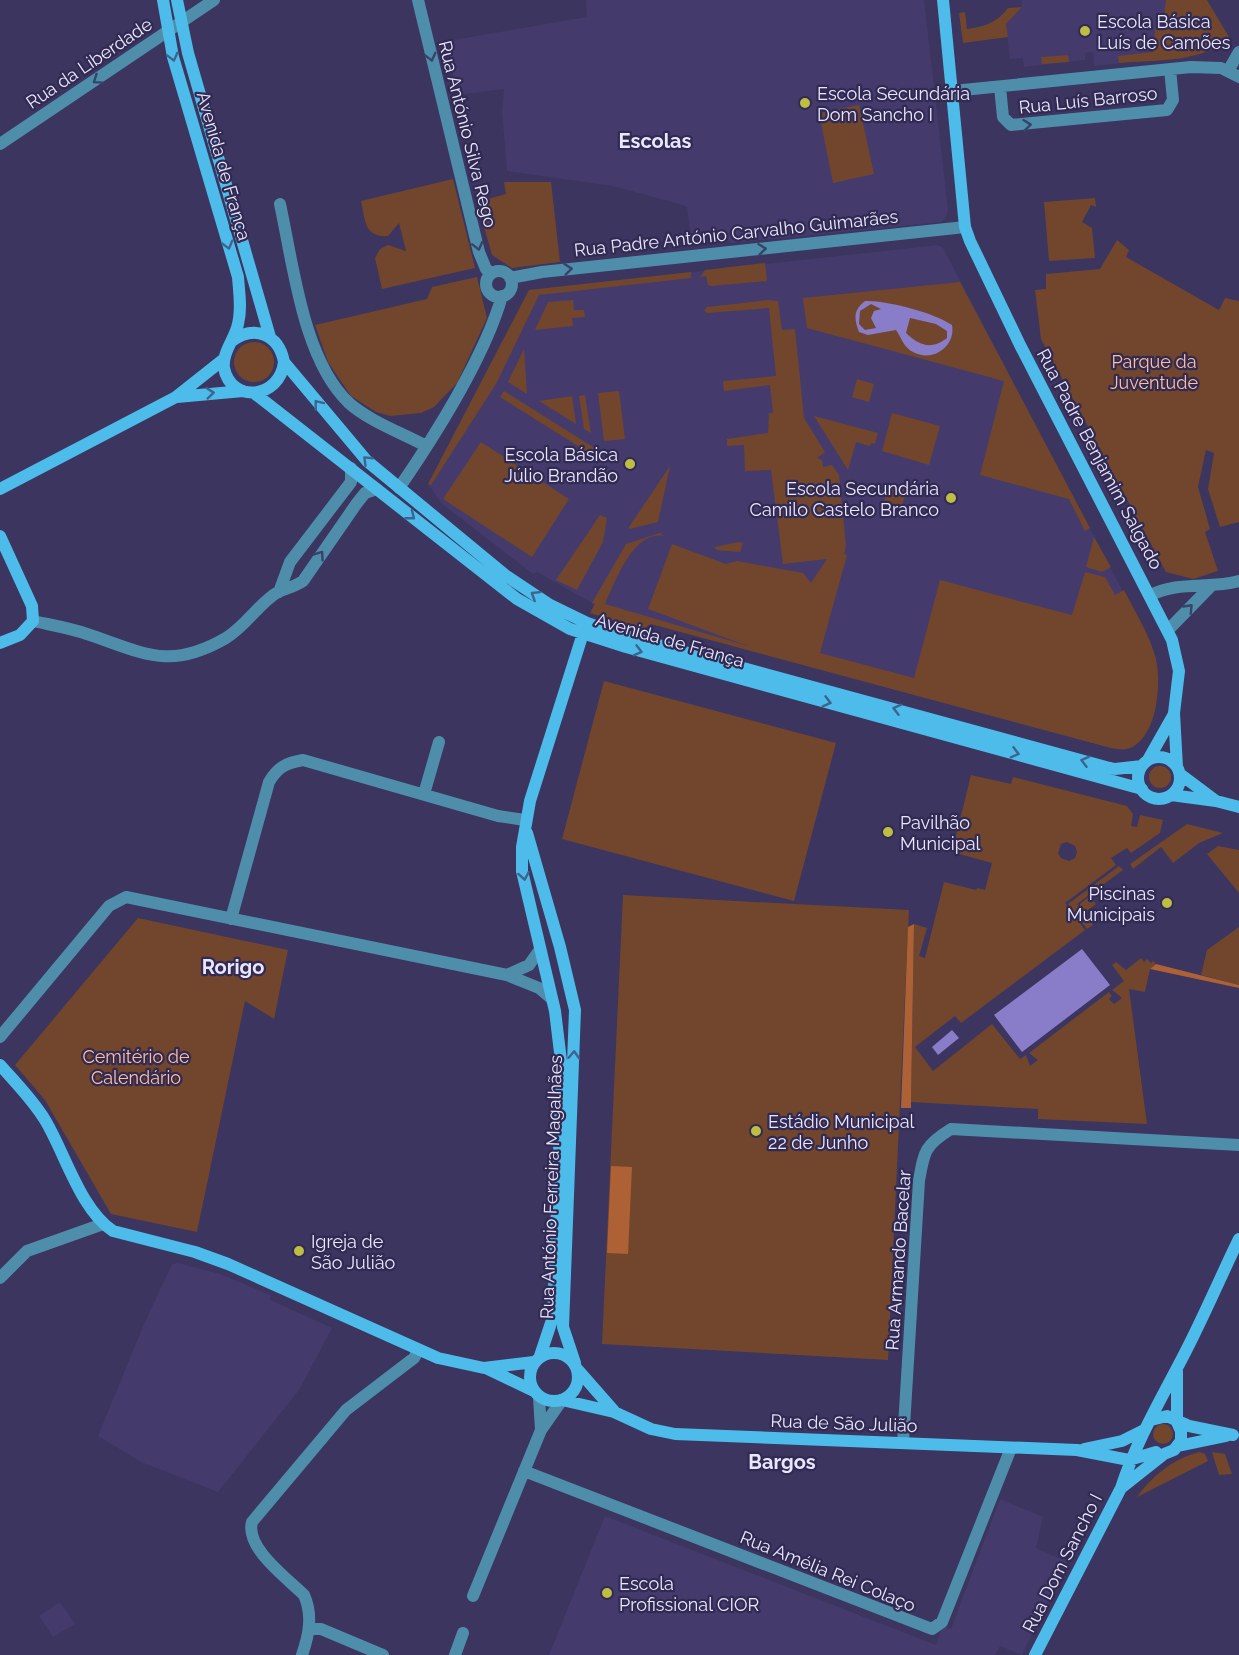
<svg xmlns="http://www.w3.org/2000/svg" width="1239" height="1655" viewBox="0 0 1239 1655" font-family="Raleway,sans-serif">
<rect width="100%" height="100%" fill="#3b355f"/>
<path fill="#443b6c" d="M586,0H924L948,210L945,219L941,222L731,243L721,233L691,236L687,207L683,205L613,186L507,171L502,112L504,89L457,95L447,41L587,17Z
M1021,0H1180L1165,11L1160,59L1094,66L1093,52L1085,53V60L1024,67L1023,58L1010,59L1006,24L1022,7Z
M938,245L943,248L1152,647L1158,675L1157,695L1147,730L1133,747L1124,750L1111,748L651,624L643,629L590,613L594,604L537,572L533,574L441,503L428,484L529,290Z
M178,1263L220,1274L270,1295V1300L332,1328L299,1390L218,1492L141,1462L98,1436L144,1324L172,1264Z
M1000,1499L1043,1517L1036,1548L1067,1562L1022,1655L1000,1646L995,1655H549L605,1516L936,1645L943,1626L951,1629Z
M60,1602L75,1624L53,1637L39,1616Z"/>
<path fill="#71462d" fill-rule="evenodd" d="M1166,0H1207L1229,37C1207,63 1151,60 1119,63L1118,56L1153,52L1157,14L1164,15Z
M1022,7L1006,24L1008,37L963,43L959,13L965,12L967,29C984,27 998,22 1008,8Z
M1068,55L1069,62L1042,64L1041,57Z
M859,105L874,174L833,183L819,113Z
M453,179L475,268L382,289L375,258L380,249L388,245L406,251L399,223L388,236C364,238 365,219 361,201Z
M504,182H551L560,262L512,268L492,255L477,202L506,194Z
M1095,198L1096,207L1091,205L1082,222L1092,228L1095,258L1049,261L1044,202Z
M1117,240L1129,250L1126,257L1219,310L1225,298L1239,301V522L1220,527L1208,489L1214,453L1206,450L1198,487L1210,529L1205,532L1218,571L1193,579L1166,572L1041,339L1035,290L1046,289V274L1100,269Z
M765,263L767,281L711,286L708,285L706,276L700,277L705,270Z
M691,272V278L539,295L496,384L431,485L428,484L529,290Z
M477,277L487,318L457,383L434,407L421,413L390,416L376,412L351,396L328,362L315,325L427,299L432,287Z
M960,282L1090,528L1085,531L1069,499L980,475L1004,381L807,328L803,298Z
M573,300L574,310H584L585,317L572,318L573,326L535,330L548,302Z
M768,300L778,301L782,330L795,329L804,418L825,452L817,458L822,460L823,467L832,465L839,475L846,546L844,554L847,555L820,653L914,678L940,580L1072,615L1085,572L1105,577L1115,595L1124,590C1135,612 1150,635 1156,659C1161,683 1158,731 1134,746C1126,751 1119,749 1111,748L651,624L643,629L590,613L595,604L592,603L626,544L660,533L664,536C633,530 615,582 605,604L748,646L648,609L672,544L726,564L737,561L803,573L811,583L827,559L783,564L771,470L745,471L744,445L727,446V439L768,433L769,413H773L770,385L724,391L723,381L776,376L769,308L707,313L704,310L707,307Z
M234 362a20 20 0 1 1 40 0a20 20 0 1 1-40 0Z
M524,349L527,394L508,382Z
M857,379L874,384L869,402L852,397Z
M504,391L601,452L597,458L500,397Z
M619,391L625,439L604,441L598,393Z
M585,395L591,433L584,429L579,396Z
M572,396L576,424L539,401Z
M892,413L940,426L929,465L882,451Z
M814,416L878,433L875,444L871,443L870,446L856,442L848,470Z
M481,442L569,499L532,557L443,499Z
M670,466L658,522L629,529V527Z
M889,485L907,490L901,508L884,502Z
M600,515L607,518L603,542L577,590L556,580Z
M1094,537L1111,567L1102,572L1086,567Z
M739,542L743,543L740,552L717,550L714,547Z
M604,681L836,743L794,901L562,839Z
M1149 777a11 11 0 1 1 22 0a11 11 0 1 1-22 0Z
M971,775L1011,784L1013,777L1127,806L1133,814L1131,826L1137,827L1140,815L1163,820L1160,833L1131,853L1127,848L1111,858L1116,865L1065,903L1085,930L961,1023L955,1016L915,1047L933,1071L992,1024L1020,1059L1026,1055L1030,1066L1038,1060L1029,1053L1109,992L1112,996L1109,999L1114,1004L1122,998L1112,990L1124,981L1112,965L1116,962L1126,970L1141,958L1144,962L1147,959L1151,963L1153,961L1156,964L1150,969L1145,992L1129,989L1147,1124L1038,1119V1109L911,1102L914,924L927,928L919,956L925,958L944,882L976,890L977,888L985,890L992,863L952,852ZM1067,842L1075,846L1077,852L1075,858L1069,861L1061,858L1058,853L1061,844Z
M1187,824L1223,833L1199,843L1173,863L1161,847L1133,869L1130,864Z
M1218,846L1239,850V893L1207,854Z
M1119,866L1123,870L1077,904L1080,908V904L1090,896L1096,904L1084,913L1093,925L1087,929L1068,904Z
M623,895L909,910L888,1360L602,1344Z
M138,918L288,950L274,1019L245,1001L197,1232L111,1214L45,1100L15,1065Z
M1239,927V985L1201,975L1207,950Z
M1153 1434a10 10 0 1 1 20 0a10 10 0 1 1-20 0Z
M1200,1452L1205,1454L1208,1461L1137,1497C1152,1476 1174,1458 1200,1452Z
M1212,1452L1225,1454L1232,1474L1219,1475Z"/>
<path fill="#ad6134" d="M914,924L911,1102V1108H901L908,927Z
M1156,964L1239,985V988L1150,969Z
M611,1166L632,1167L628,1254L607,1253Z"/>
<path fill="#897dca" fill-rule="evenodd" d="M865,301C886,300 935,313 952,325C956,346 933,363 913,352C904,348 901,337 896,330L868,335L859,332C854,319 853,310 865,301ZM871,304L881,309L874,311L871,318L876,328L865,330L859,324L860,311ZM910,318L936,324L947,331V338C931,350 920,346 906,333Z
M1082,949L1110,985L1022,1052L994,1015Z
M952,1030L959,1038L938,1055L932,1047Z"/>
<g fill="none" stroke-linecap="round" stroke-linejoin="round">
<path stroke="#4f8eab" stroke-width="12" d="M418,0L479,252L486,269L491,273
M1228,71L1239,52
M1000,87L1003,117L1011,125L1167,110L1173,100L1170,69
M953,91L1191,67L1221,68L1239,77
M0,144L214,0
M280,204C293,263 303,360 349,403C369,421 402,433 426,446
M486 284a13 13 0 1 1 26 0a13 13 0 1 1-26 0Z
M510,278L542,272L965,227
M399,488C434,437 485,356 502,296
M279,592L290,562L351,482V468
M1151,595C1177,581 1211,589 1239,581
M33,621C51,625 70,628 87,634C144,653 169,671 226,638C246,626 260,602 278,592C287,588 294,587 303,581L357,503L365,493L377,489
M1168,630L1211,586
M424,794L439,742
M231,919L269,782C278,767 286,763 303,760L498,816L525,820
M507,975L529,965L539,951
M0,1037L109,906L126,897L507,975L539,988L552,999
M0,1278L27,1251L103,1224
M539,1397L541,1430
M903,1443L919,1181C924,1151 925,1145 951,1129L1239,1145
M524,1471L932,1629L942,1622L1011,1448
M473,1596L541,1430L562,1400
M310,1629H321L383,1655
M302,1655C309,1635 313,1615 304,1595C287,1578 245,1548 252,1522L346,1410L414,1358L418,1351
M455,1655L463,1633"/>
<path stroke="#4ebcea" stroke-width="12" d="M163,0L173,57L238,277C239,292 242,308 238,324C235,339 222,352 224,368C231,404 280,399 284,362C279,335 255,324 232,341
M177,0L188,53L270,337
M943,0L965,227L970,241L1020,345L1172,640L1179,671L1174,713L1177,767
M284,362L367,461L505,575L550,605L587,623L629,637L1106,767L1115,769L1142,766
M254,393L517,599L570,629L626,647L1142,789
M177,397L243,391
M0,489L176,397L224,359
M0,536L32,606L33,621L20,635L0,643
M1138 778a21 21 0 1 1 42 0a21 21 0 1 1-42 0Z
M1148,760L1174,714
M1180,774L1216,801
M1171,795L1216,801L1239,807
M527,833L560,947L575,1010L563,1327L575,1363
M0,1065C16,1083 33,1100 45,1120C65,1153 80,1209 113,1231L195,1252L228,1264L438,1358L484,1368L534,1362
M530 1377a24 24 0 1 1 48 0a24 24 0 1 1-48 0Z
M540,1356L553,1317L562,1069L555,1011L522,871V847L530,801L585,627
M488,1369L534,1391
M578,1370L614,1411
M562,1400L614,1412L651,1429L675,1434L1077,1450L1129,1460L1156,1452
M1151,1420L1167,1416L1189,1426L1233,1435
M1178,1446L1226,1436
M1084,1449L1122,1441L1144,1430
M1121,1488L1164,1454L1174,1450L1181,1441V1431L1177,1422V1371
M1035,1655L1121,1488C1135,1445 1156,1408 1177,1368C1200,1326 1218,1282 1239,1239"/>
</g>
<defs><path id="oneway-chevron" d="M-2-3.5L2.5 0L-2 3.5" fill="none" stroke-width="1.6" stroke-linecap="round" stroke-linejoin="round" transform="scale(1.5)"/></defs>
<g stroke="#3d648f">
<use href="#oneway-chevron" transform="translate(173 57) rotate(76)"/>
<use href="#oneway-chevron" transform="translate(228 245) rotate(74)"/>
<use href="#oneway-chevron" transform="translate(210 393) rotate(-6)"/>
<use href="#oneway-chevron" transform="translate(318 404) rotate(-128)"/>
<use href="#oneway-chevron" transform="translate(367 460) rotate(-136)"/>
<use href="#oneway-chevron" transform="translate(411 516) rotate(38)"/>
<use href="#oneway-chevron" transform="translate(535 595) rotate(-148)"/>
<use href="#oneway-chevron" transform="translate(638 651) rotate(15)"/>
<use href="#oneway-chevron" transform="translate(827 702) rotate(15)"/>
<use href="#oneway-chevron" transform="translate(897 709) rotate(-165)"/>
<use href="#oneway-chevron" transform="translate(1015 753) rotate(15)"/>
<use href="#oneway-chevron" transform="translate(1085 761) rotate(-165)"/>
<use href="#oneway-chevron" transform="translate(524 876) rotate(80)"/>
<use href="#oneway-chevron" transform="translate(574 1055) rotate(-87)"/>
</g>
<g stroke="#384369">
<use href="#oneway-chevron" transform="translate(431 57) rotate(76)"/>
<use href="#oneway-chevron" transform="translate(97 80) rotate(146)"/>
<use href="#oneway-chevron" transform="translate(1027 125) rotate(-6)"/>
<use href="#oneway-chevron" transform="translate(478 246) rotate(76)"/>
<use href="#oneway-chevron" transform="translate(762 249) rotate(-6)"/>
<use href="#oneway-chevron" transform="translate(568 269) rotate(-6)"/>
<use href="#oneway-chevron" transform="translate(320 555) rotate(-55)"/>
<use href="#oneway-chevron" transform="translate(1189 608) rotate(-46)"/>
</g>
<g fill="#bebf42" stroke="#312a53" stroke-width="2">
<circle cx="1085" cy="31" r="6"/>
<circle cx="805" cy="103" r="6"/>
<circle cx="630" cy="464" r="6"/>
<circle cx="951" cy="498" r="6"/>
<circle cx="888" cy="832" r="6"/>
<circle cx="1167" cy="903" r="6"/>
<circle cx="756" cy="1131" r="6"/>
<circle cx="299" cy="1251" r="6"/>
<circle cx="607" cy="1593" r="6"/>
</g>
<g text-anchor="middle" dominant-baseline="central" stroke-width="4.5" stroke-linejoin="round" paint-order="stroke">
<g font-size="18" fill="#e9e7fd" stroke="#312a53" text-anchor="start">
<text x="1097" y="21">Escola Básica<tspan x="1097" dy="21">Luís de Camões</tspan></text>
<text x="817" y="93">Escola Secundária<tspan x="817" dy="21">Dom Sancho I</tspan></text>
<text x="618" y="454" text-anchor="end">Escola Básica<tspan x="618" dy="21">Júlio Brandão</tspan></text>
<text x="939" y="488" text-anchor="end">Escola Secundária<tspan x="939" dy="21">Camilo Castelo Branco</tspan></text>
<text x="900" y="822">Pavilhão<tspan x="900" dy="21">Municipal</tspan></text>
<text x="1155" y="893" text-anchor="end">Piscinas<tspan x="1155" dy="21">Municipais</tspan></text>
<text x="768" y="1121">Estádio Municipal<tspan x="768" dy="21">22 de Junho</tspan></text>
<text x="311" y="1241">Igreja de<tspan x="311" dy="21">São Julião</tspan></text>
<text x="619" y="1583">Escola<tspan x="619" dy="21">Profissional CIOR</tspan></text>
</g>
<g font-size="18" fill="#e9e7fd" stroke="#312a53">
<text transform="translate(89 63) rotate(-34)">Rua da Liberdade</text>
<text transform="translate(1088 100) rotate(-6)">Rua Luís Barroso</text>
<text transform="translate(468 134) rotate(76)">Rua António Silva Rego</text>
<text transform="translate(224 166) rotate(74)">Avenida de França</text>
<text transform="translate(736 233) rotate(-6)">Rua Padre António Carvalho Guimarães</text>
<text transform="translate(1100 459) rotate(62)">Rua Padre Benjamim Salgado</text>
<text transform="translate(670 640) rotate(16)">Avenida de França</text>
<text transform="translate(551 1187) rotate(-88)">Rua António Ferreira Magalhães</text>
<text transform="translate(898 1260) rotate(-86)">Rua Armando Bacelar</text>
<text transform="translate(844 1423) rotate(2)">Rua de São Julião</text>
<text transform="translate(1062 1563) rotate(-63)">Rua Dom Sancho I</text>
<text transform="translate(828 1571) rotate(22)">Rua Amélia Rei Colaço</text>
</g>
<g font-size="18" fill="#febf9c" stroke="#312a53">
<text x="1154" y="361">Parque da<tspan x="1154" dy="21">Juventude</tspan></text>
<text x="136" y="1056">Cemitério de<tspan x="136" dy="21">Calendário</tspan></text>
</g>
<g font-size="20" font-weight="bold" fill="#e9e7fd" stroke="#312a53">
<text x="655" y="141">Escolas</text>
<text x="233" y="967">Rorigo</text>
<text x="782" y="1462">Bargos</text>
</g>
</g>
</svg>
